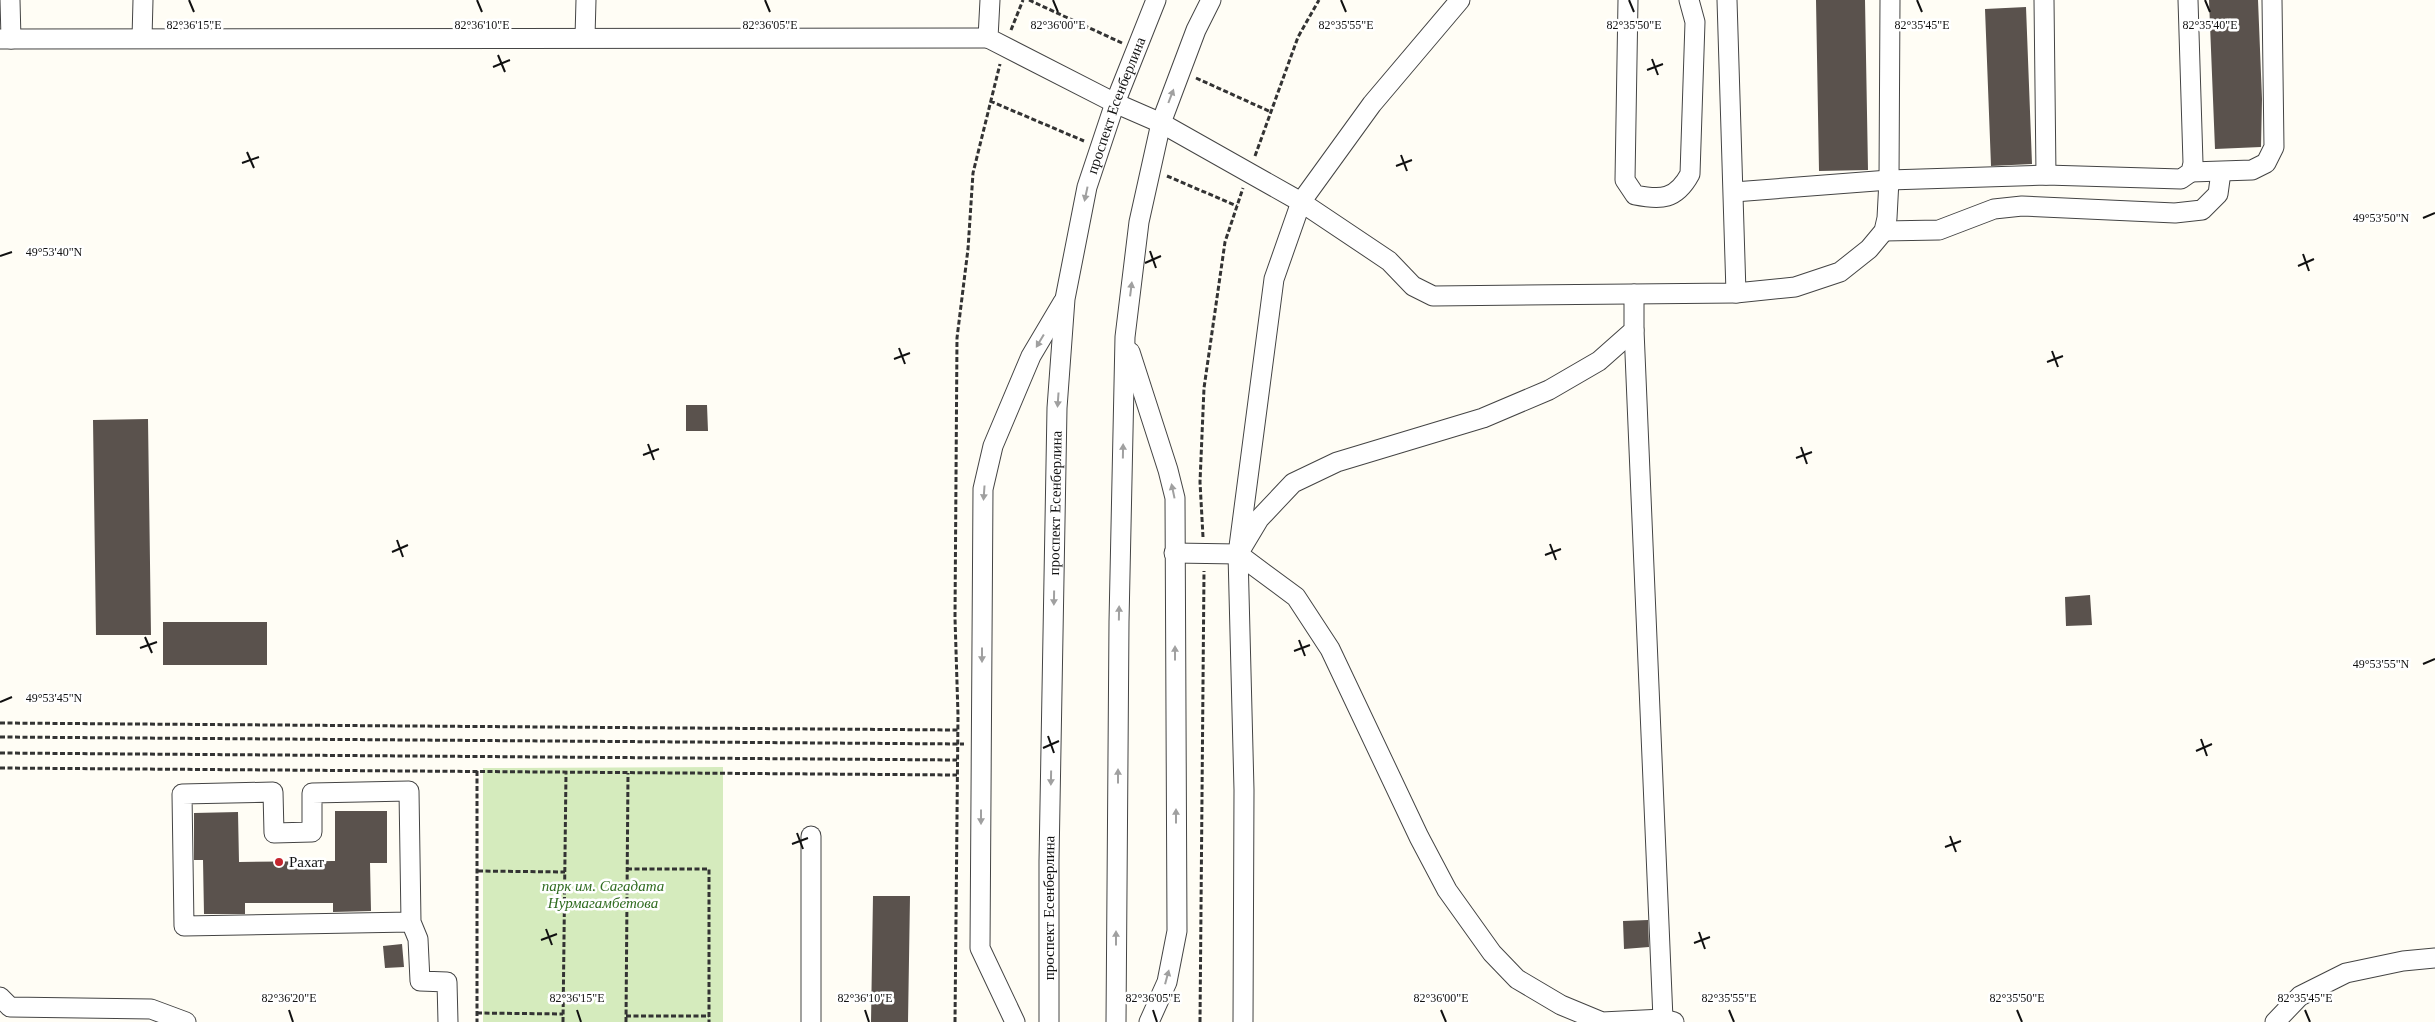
<svg xmlns="http://www.w3.org/2000/svg" width="2435" height="1022" viewBox="0 0 2435 1022" font-family="'Times New Roman',serif">
<rect width="100%" height="100%" fill="#fffdf5"/>
<path fill="#d5ebbd" d="M723,767V1022H483V768Z"/>
<path fill="#5a524d" d="M1816,0H1865L1868,170L1819,171Z
M2209,0H2258L2262,99L2261,147L2215,149Z
M2026,7L2032,164L1991,166L1985,9Z
M686,405H707L708,431H686Z
M148,419L151,635H96L93,420Z
M2090,595L2092,625L2066,626L2065,597Z
M163,622H267V665H163Z
M335,811H387V863H370L371,911L333,912V903H245V914H204L203,860H194V813L238,812L239,862L335,861Z
M873,896H910L908,1022H871Z
M1648,920L1649,947L1624,949L1623,921Z
M402,944L404,967L385,968L383,946Z"/>
<g fill="none" stroke-linecap="round" stroke-linejoin="round">
<g stroke="#444" stroke-width="21">
<g id="minor">
<path d="M10,0L11,39"/>
<path d="M990,0L988,38L1115,103L1161,123L1301,202L1389,261L1413,286L1433,296L1736,293L1795,287L1840,272L1869,249L1884,231L1887,218L1889,180L1890,0"/>
<path d="M1628,0L1625,180L1635,195C1661,200 1676,200 1690,174L1695,22L1689,0"/>
<path d="M1727,0L1736,293"/>
<path d="M2044,0L2046,175"/>
<path d="M585,37L586,0"/>
<path d="M142,38L143,0"/>
<path d="M0,39L988,38"/>
<path d="M2191,172L2252,170L2266,163L2274,147L2272,0"/>
<path d="M1734,192L1889,180L2046,175L2181,179L2191,172L2193,163L2188,0"/>
<path d="M1884,231L1939,230L1994,209L2022,206L2175,213L2202,210L2218,194L2221,172"/>
<path d="M1634,330L1663,1019"/>
<path d="M1130,352L1168,470L1175,498L1177,931L1167,982L1149,1022"/>
<path d="M1174,553L1238,554L1259,519L1293,483L1337,462L1483,418L1549,390L1599,361L1634,330V294"/>
<path d="M1238,554L1296,597L1330,649L1419,837L1447,890L1492,953L1517,979L1561,1005L1602,1022L1663,1019L1674,1022"/>
<path d="M811,836V1022"/>
<path d="M411,922L184,926L182,794L273,792L274,833L312,832V793L409,791L411,922L418,939L420,981L447,982L448,1022"/>
<path d="M0,997L10,1007L151,1009L186,1022"/>
<path d="M1015,1022L980,948L983,489L993,446L1031,356L1063,302"/>
<path id="s1" d="M1049,1022V861L1057,408L1065,299L1087,187L1115,103L1156,0"/>
<path d="M1116,1022L1119,622L1125,337L1139,222L1161,123L1196,30L1211,0"/>
<path d="M1243,1022L1244,790L1238,554L1274,279L1301,202L1372,104L1460,0"/>
<path d="M2275,1022L2300,996L2346,973L2403,961L2435,958"/>
</g>
</g>
<path stroke="#333" stroke-width="3" stroke-dasharray="5 2.5" stroke-linecap="butt" d="M1029,0L1122,43
M1011,30L1023,0
M1196,78L1271,112
M990,101L1084,141
M1255,156L1298,37L1319,0
M1167,176L1237,206
M1203,537L1200,482L1204,388L1225,242L1243,188
M0,723L958,730
M0,737L964,744
M0,753L957,760
M0,768L957,775
M477,771V1022
M627,869H709V1022
M478,871L565,872
M477,1013L563,1014
M626,1016H709
M563,1022L566,772
M626,1022L628,773
M955,1022L958,715L955,618L957,338L968,249L973,173L1000,64
M1200,1022L1204,571"/>
<use href="#minor" stroke="#fff" stroke-width="19"/>
</g>
<defs><path id="oneway-solid" d="M-6-.8H1V-3.2L6.5 0L1 3.2V.8H-6Z" transform="scale(1.25)"/></defs>
<g fill="#a0a0a0">
<use href="#oneway-solid" transform="translate(1171 96) rotate(-69)"/>
<use href="#oneway-solid" transform="translate(1086 194) rotate(102)"/>
<use href="#oneway-solid" transform="translate(1131 289) rotate(-83)"/>
<use href="#oneway-solid" transform="translate(1040 341) rotate(121)"/>
<use href="#oneway-solid" transform="translate(1058 400) rotate(94)"/>
<use href="#oneway-solid" transform="translate(1123 451) rotate(-89)"/>
<use href="#oneway-solid" transform="translate(1173 491) rotate(-102)"/>
<use href="#oneway-solid" transform="translate(984 493) rotate(94)"/>
<use href="#oneway-solid" transform="translate(1054 598) rotate(91)"/>
<use href="#oneway-solid" transform="translate(1119 613) rotate(-89)"/>
<use href="#oneway-solid" transform="translate(1175 653) rotate(-90)"/>
<use href="#oneway-solid" transform="translate(982 655) rotate(90)"/>
<use href="#oneway-solid" transform="translate(1118 776) rotate(-90)"/>
<use href="#oneway-solid" transform="translate(1051 778) rotate(91)"/>
<use href="#oneway-solid" transform="translate(1176 816) rotate(-90)"/>
<use href="#oneway-solid" transform="translate(981 817) rotate(90)"/>
<use href="#oneway-solid" transform="translate(1116 938) rotate(-90)"/>
<use href="#oneway-solid" transform="translate(1167 977) rotate(-75)"/>
</g>
<path fill="none" stroke="#111" stroke-width="2" d="M189,0L194,12M477,0L482,12M765,0L770,12M1053,0L1058,12M1341,0L1346,12M1629,0L1634,12M1917,0L1922,12M2205,0L2210,12M498,55L505,72M1652,59L1658,75M493,67L510,60M1647,70L1663,64M247,152L254,168M1401,155L1407,171M242,163L259,157M1396,166L1412,160M2423,218L2435,213M1150,251L1156,268M2303,254L2309,271M0,256L12,252M1145,263L1161,256M2298,266L2314,259M899,348L905,364M2052,351L2058,367M894,359L910,353M2047,362L2063,356M648,444L654,460M1801,447L1807,464M643,455L659,449M1796,458L1812,452M397,540L403,557M1550,544L1556,560M392,552L408,545M1545,555L1561,549M145,637L152,653M1299,640L1305,656M140,648L157,642M1294,651L1310,645M2423,664L2435,659M0,702L12,697M1048,736L1054,753M2201,739L2207,756M1043,748L1059,741M2196,751L2212,744M797,833L803,849M1950,836L1956,852M792,844L808,838M1945,847L1961,841M546,929L552,945M1699,932L1705,949M541,940L557,934M1694,943L1710,937M289,1010L293,1022M577,1010L581,1022M865,1010L869,1022M1153,1010L1157,1022M1441,1010L1446,1022M1729,1010L1734,1022M2017,1010L2022,1022M2305,1010L2310,1022"/>
<circle fill="#c4262e" stroke="#fff" stroke-width="2" cx="279" cy="862" r="5"/>
<g text-anchor="middle" dominant-baseline="central" stroke-width="5" stroke-linejoin="round" paint-order="stroke">
<g font-size="15" fill="#111" stroke="#fff">
<text stroke="none"><textPath href="#s1" startOffset="924">проспект Есенберлина</textPath></text>
<text stroke="none"><textPath href="#s1" startOffset="519">проспект Есенберлина</textPath></text>
<text stroke="none"><textPath href="#s1" startOffset="114">проспект Есенберлина</textPath></text>
</g>
<g font-size="15" fill="#111" stroke="#fff" text-anchor="start">
<text x="289" y="862">Рахат</text>
</g>
<g font-size="15" font-style="italic" fill="#2f6b1f" stroke="#fff">
<text x="603" y="886">парк им. Сагадата<tspan x="603" dy="17">Нурмагамбетова</tspan></text>
</g>
</g>
<g font-size="12" text-anchor="middle" fill="#111" stroke="#fff" stroke-width="5" stroke-linejoin="round" paint-order="stroke">
<text x="194" y="29">82°36'15"E</text>
<text x="482" y="29">82°36'10"E</text>
<text x="770" y="29">82°36'05"E</text>
<text x="1058" y="29">82°36'00"E</text>
<text x="1346" y="29">82°35'55"E</text>
<text x="1634" y="29">82°35'50"E</text>
<text x="1922" y="29">82°35'45"E</text>
<text x="2210" y="29">82°35'40"E</text>
<text x="2381" y="222">49°53'50"N</text>
<text x="54" y="256">49°53'40"N</text>
<text x="2381" y="668">49°53'55"N</text>
<text x="54" y="702">49°53'45"N</text>
<text x="289" y="1002">82°36'20"E</text>
<text x="577" y="1002">82°36'15"E</text>
<text x="865" y="1002">82°36'10"E</text>
<text x="1153" y="1002">82°36'05"E</text>
<text x="1441" y="1002">82°36'00"E</text>
<text x="1729" y="1002">82°35'55"E</text>
<text x="2017" y="1002">82°35'50"E</text>
<text x="2305" y="1002">82°35'45"E</text>
</g>
</svg>
